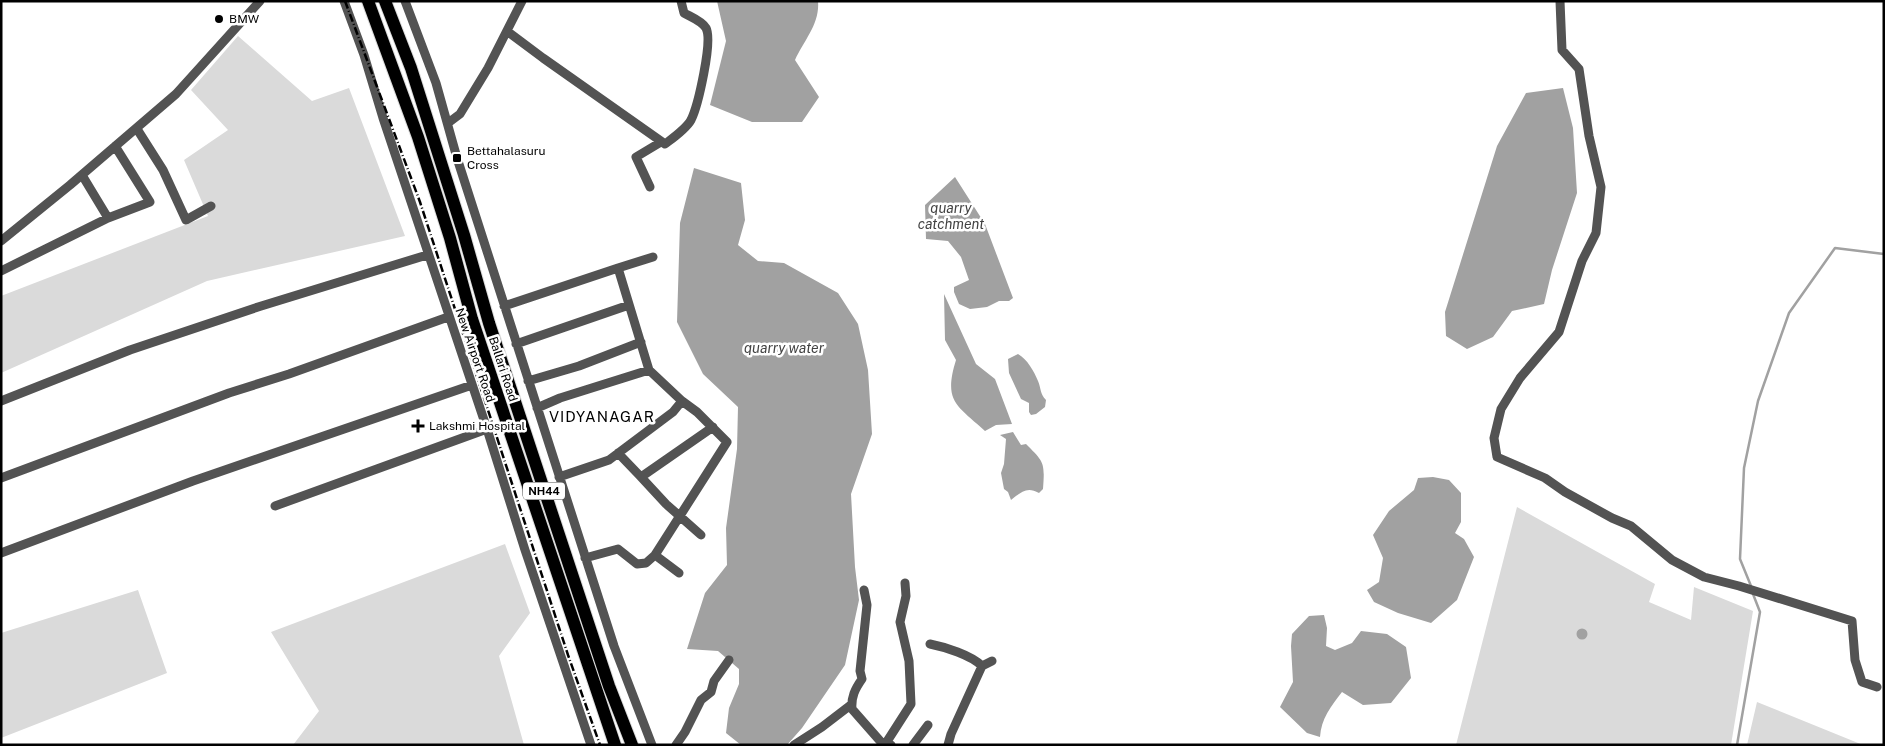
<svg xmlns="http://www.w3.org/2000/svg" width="1885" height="746" viewBox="0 0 1885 746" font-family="'Public Sans',sans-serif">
<rect width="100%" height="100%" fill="#fff"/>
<path fill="#dadada" d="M238,36L312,101L349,88L405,236L207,281L1,373V296L208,216L184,160L228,130L191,90Z
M1517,507L1655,584L1649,602L1691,620L1694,587L1753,611L1731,745H1456Z
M505,544L530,613L499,656L524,745H293L319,711L271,632Z
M138,590L167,673L1,738V633Z
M1757,702L1863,745H1747Z"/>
<path fill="#a1a1a1" d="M717,1H818C820,24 804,40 795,60L819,97L802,122H752L710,105L726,41Z
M1563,88L1573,128L1577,193L1552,270L1544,304L1512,311L1493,337L1467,349L1446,336L1445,312L1497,146L1526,93Z
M694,168L741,183L745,220L738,245L758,261L784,263L838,293L858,324L868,370L872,434L851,494L855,567L859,600L845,665L802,728L787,745H741L726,733L729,708L739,684V669L718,651L687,649L705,593L727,565L726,528L737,449L738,407L703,374L677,322L680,223Z
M955,177L985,224L1013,298L1009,301H999L987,307L970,309L959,304L954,292V287L969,280L961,257L948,241L926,239L925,205Z
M944,294L976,364L995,379L1012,424L996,425L985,431C957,405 943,402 956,360L945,340Z
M1018,354C1027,359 1034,371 1038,381C1041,388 1040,394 1046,400L1045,407L1036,414L1031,415L1029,412V403L1021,399L1009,373L1008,359Z
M1013,432L1021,445L1026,444C1044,462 1045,462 1043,489L1039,493C1027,486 1021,492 1011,500L1008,492L1004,489L1001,473L1004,464L1006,439L1000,435Z
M1433,477L1449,480L1461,493V522L1455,533L1464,539L1474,557L1457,600L1431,623L1398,613L1374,602L1367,590L1379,582L1383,558L1373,535L1389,511L1414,490L1418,478Z
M1324,615L1327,628L1326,646L1335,650L1352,643L1361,631L1387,634L1406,647L1411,678L1391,703L1363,705L1342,692C1331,706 1321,719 1320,737L1307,733L1280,707L1293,682L1291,646L1292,634L1309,616Z
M1576.5 634a5.5 5.5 0 1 1 11 0a5.5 5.5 0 1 1-11 0Z"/>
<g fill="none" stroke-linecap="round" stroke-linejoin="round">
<path stroke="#a1a1a1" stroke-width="2.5" d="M1751,586L1740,559L1744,468L1758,401L1789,313L1835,248L1884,254
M1737,745L1760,612L1753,594"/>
<g stroke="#dbdbdb" stroke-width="14">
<path id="highway" d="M368,1L418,137L450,238L472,319L615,745
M385,1L411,68L464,235L489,323L609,686L632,745"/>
</g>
<path stroke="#535353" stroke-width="9" d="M344,1L364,55L383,118L487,429L525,550L591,745
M405,1L436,83L457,158L614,646L652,745
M1560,1L1562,50L1579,69L1589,136L1601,187L1596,233L1582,261L1559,332L1520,378L1501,409L1494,438L1497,457L1545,478L1565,492L1612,518L1631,526L1672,560L1704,577L1739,586L1852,621L1855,660L1862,682L1877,687
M507,31L543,58L665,144C673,138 686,129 691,120C698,106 713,41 706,28C702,21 691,17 684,13L681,1
M448,123L460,114L488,68L522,1
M137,129L163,170L186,220L211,206
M82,175L108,218L150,202L115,146
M650,187L636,157L661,142
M1,241L70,185L176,94L260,1
M618,268L653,257
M1,271L108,218
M504,306L618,268L649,370L682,401L673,412L609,460L559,477
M516,344L629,305
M528,381L579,366L641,342
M1,401L130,350L258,307L427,255
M537,408L560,398L649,370
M618,453L641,477L713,427
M641,477L666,504L701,535
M1,478L229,393L289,374L448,317
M275,506L487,429
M1,553L193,481L472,385
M655,555L679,573
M585,558L618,549L637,564L646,563L655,555L727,442L697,412L682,401
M864,590L867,605L860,671L862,679C855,689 851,697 852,709L881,742L891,745
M930,644C945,647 971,655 982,666
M886,743L911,704L909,661L900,622L906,596L905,583
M676,745L685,732L701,700L711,692L714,681L729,660
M794,745L822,727L852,704
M913,745L928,725
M948,745L951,734L982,666L992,661"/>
<use href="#highway" stroke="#000" stroke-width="12"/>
<path stroke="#000" stroke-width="2.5" stroke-dasharray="8 2.5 1 2.5" stroke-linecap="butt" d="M345,1L420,202L568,655L600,745"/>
</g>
<g fill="#000" stroke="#fff" stroke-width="2">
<circle cx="219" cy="19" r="5"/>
<rect x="452" y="153" width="10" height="10" rx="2.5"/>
<path d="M415.5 418.5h5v5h5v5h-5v5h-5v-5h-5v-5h5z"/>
</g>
<g text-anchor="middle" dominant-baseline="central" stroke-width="5" stroke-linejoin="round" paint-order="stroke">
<rect fill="#fff" stroke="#4c4c4c" stroke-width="1" x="523" y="482.5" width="42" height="17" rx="4"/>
<g font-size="11" font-weight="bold" fill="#000">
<text x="544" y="491">NH44</text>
</g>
<g font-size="12" fill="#000" stroke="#fff" text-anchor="start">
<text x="229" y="19">BMW</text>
<text x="467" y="151">Bettahalasuru<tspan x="467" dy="14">Cross</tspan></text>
<text x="429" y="426">Lakshmi Hospital</text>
</g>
<g font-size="12" fill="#000" stroke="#fff">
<text transform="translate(475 355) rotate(71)">New Airport Road</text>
<text transform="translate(503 369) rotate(72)">Ballari Road</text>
</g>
<g font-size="14" font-style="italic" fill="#424242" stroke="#fff">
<text x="951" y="208">quarry<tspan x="951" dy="16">catchment</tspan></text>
<text x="784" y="348">quarry water</text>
</g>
<g font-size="15" letter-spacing="1" fill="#000" stroke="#fff">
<text x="602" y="416">VIDYANAGAR</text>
</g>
</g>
<rect width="1885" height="746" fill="none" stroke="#000000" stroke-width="5"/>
</svg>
